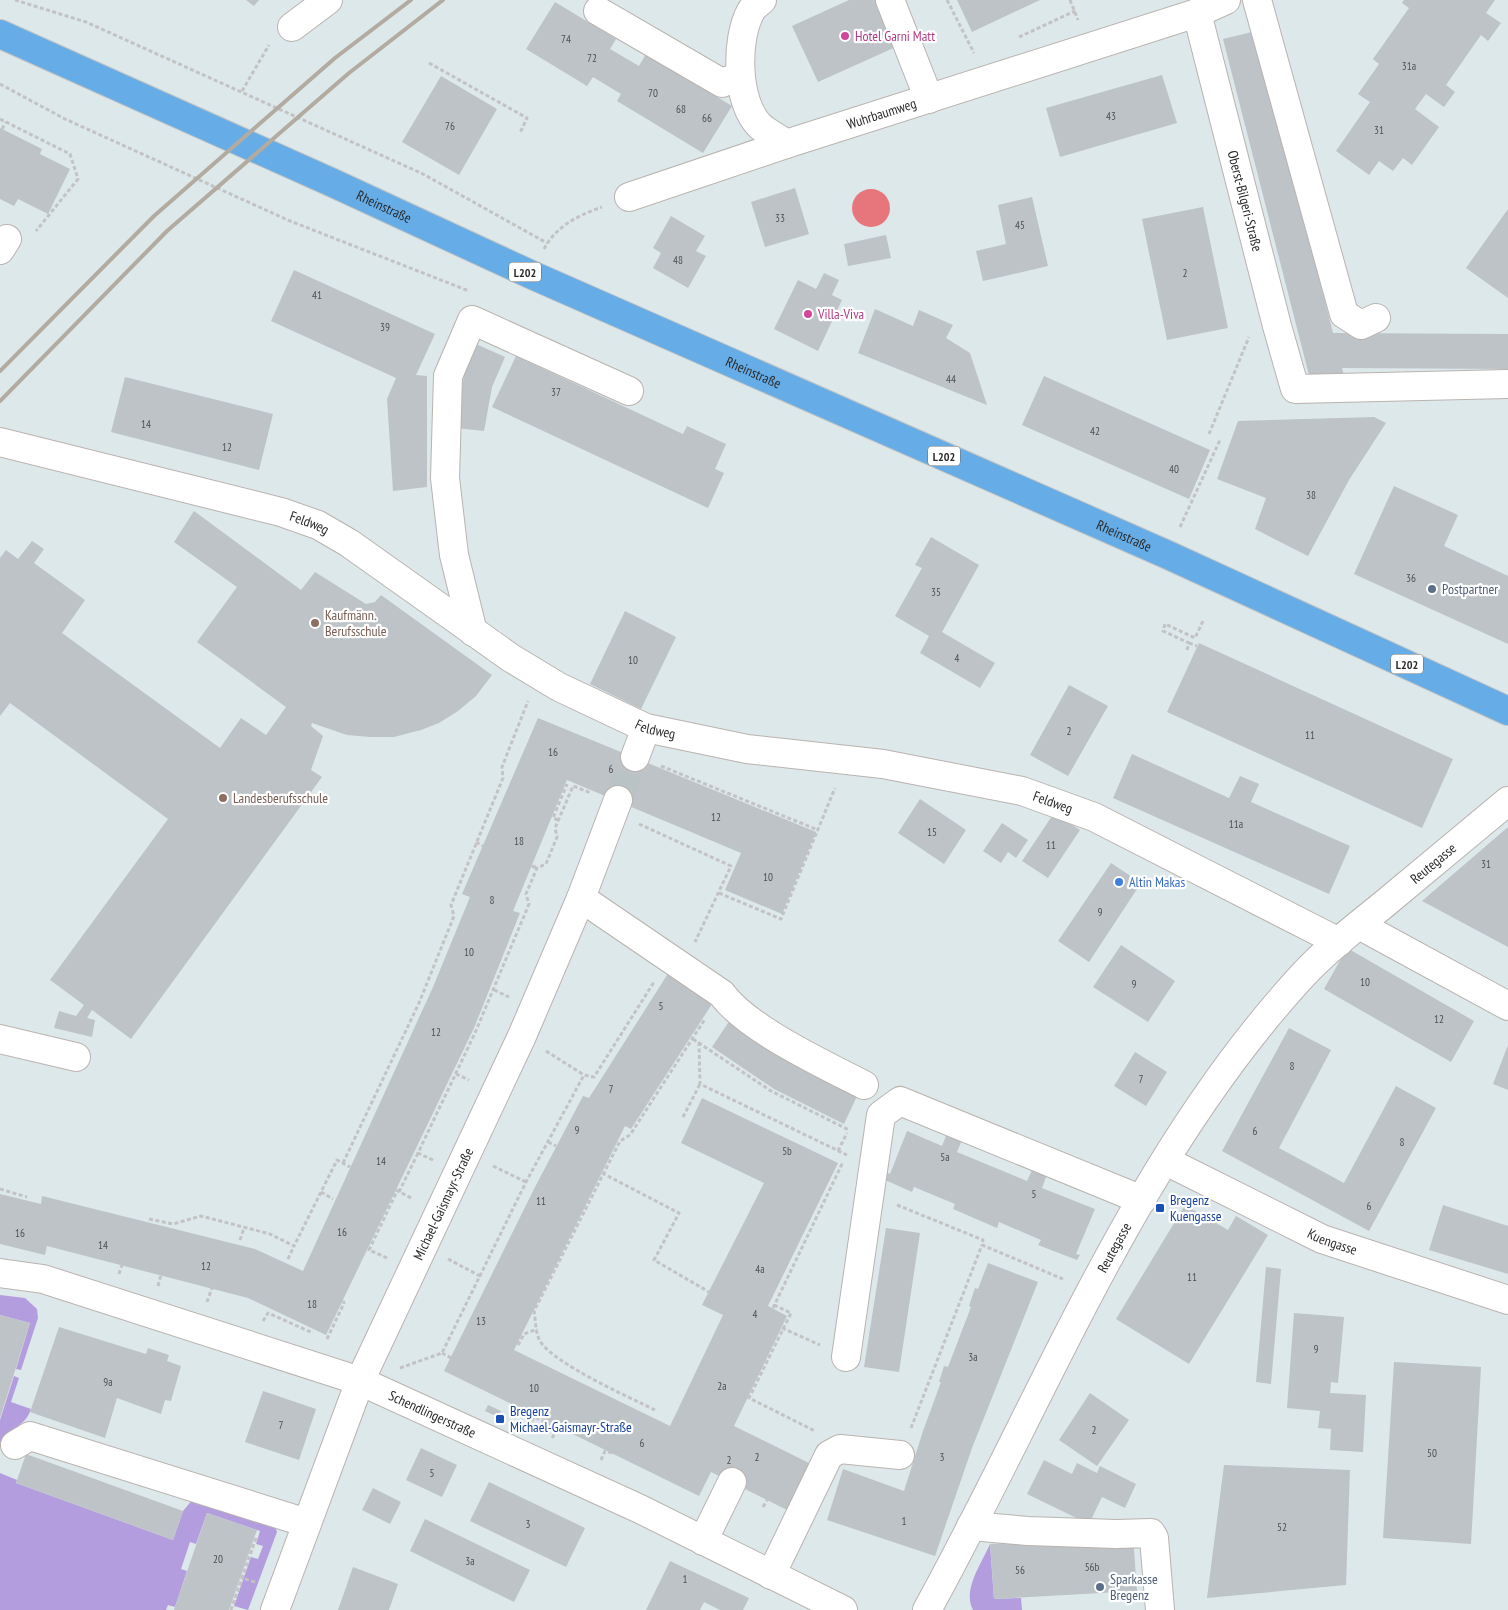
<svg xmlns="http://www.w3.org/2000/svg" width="1508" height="1610" viewBox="0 0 1508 1610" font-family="'PT Sans Narrow',sans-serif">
<rect width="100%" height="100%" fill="#dde8eb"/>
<path fill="#b49ddf" d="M0,1295L25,1298L37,1309L38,1318L21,1370L16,1369L30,1323L0,1315Z
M14,1376L19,1378L11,1402L31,1409C24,1430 7,1426 0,1444V1420Z
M0,1473L17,1480L16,1483L173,1540L183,1511L193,1499L274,1524L277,1532L248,1610L234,1606L251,1557L258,1559L263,1546L256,1544L260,1531L207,1513L196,1544L190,1542L181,1569L187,1571L175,1607L168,1605L166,1610H0Z
M990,1544L994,1599L1021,1598L1022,1610H973C962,1590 982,1563 990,1544Z"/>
<path fill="#e7767c" d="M852 208a19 19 0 1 1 38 0a19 19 0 1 1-38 0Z"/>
<path fill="#bdc3c7" d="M246,0H259L254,6Z
M849,0H877L898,46L818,82L792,26Z
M957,0H1040L972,32Z
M1404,0H1495L1486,13L1501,23L1488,41L1481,35L1446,85L1455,92L1444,107L1426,94L1415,109L1439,127L1412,165L1403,158L1393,171L1379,161L1369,175L1336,151L1370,102L1358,94L1379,64L1373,59L1409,8L1402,3Z
M555,2L616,39L610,49L639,66L646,54L732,106L703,153L617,101L621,94L593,77L587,86L526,49Z
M1256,31L1333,333L1508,334V369L1342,368L1344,375L1311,383L1223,39Z
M1162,75L1177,123L1060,157L1046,108Z
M441,76L497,109L459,175L402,142Z
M0,128L42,149L40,154L70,169L48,214L18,199L14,206L0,199Z
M795,188L809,234L765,247L751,202Z
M1032,197L1048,266L983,281L976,251L1006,244L998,205Z
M1203,207L1228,328L1167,340L1142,219Z
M1508,209V298L1466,268Z
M671,216L705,236L696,251L706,256L688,288L653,268L661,253L653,248Z
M886,235L891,258L848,266L844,244Z
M294,270L435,334L416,375L427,376V487L393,491L387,399L396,378L271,321Z
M824,273L839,280L832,295L842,300L818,351L774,329L798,280L816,289Z
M875,309L913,326L919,310L953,325L946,338L970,353L987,405L858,353Z
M476,344L505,357L492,387L484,431L456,428L464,375Z
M516,356L683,434L687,426L726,444L715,469L724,473L708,508L492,407Z
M1044,376L1210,450L1189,499L1022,425Z
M125,377L273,414L259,470L111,432Z
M1374,417L1386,423L1349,480L1308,556L1255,529L1266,498L1217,479L1238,421Z
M1394,486L1458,515L1444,546L1508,576V644L1354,574Z
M194,511L301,590L315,572L366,604L375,602L381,595L492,675L476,696L458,711L439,723L421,730L394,737H370L347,735L312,723L311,726L323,736L311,770L322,777L131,1039L92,1010L87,1018L95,1020L92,1037L54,1028L59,1011L76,1016L84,1005L50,980L168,819L10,703L0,716V558L6,550L18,559L32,541L44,549L34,563L85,600L62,633L220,748L241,718L266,735L286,707L197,642L237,587L174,542Z
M931,537L979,565L942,632L995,663L980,688L920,653L929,636L895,616L922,568L915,565Z
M625,611L676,637L641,709L590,684Z
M1199,643L1453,759L1422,828L1167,712Z
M1069,685L1108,706L1068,776L1030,755Z
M538,718L816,832L782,914L725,890L741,853L567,780L513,911L520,913L474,1028L326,1335L248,1298L47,1246L45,1255L0,1244V1194L41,1204L42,1196L255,1249L303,1271L433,987L470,897L462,894Z
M1132,754L1229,798L1240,776L1259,784L1251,802L1350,846L1329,894L1113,798Z
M920,799L966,830L944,864L898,833Z
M1054,813L1080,830L1048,878L1022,861Z
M1002,823L1028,840L1016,858L1008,852L1001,863L983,851Z
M1508,827V947L1422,901Z
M1111,863L1141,883L1089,962L1058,941Z
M1121,945L1175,981L1148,1022L1093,987Z
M1347,948L1474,1021L1451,1062L1324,989Z
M669,972L714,1001L631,1129L625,1126L514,1350L670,1426L723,1315L702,1305L764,1183L681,1143L702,1098L838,1163L768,1306L787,1316L734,1426L809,1463L787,1510L711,1472L699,1496L444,1371L535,1187L583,1096L589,1098Z
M730,1020L858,1094L844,1124L774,1089L712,1047Z
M1289,1028L1331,1050L1279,1148L1344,1183L1396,1086L1436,1108L1369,1231L1222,1151Z
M1508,1045V1090L1493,1084Z
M1135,1052L1167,1072L1146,1106L1114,1086Z
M949,1128L964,1135L957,1152L1027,1181L1035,1164L1049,1169L1042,1188L1095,1209L1076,1254L1080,1255L1077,1260L1038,1245L1041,1240L999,1222L997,1228L953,1209L955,1204L914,1187L912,1192L883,1179L886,1172L890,1174L907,1131L942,1146Z
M1185,1205L1228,1230L1236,1216L1268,1235L1189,1364L1116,1319Z
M1443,1205L1508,1226V1274L1429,1250Z
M886,1228L920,1233L899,1372L864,1367Z
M988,1263L1038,1282L972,1448L935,1556L827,1520L843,1469L904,1491L923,1431L941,1382H939L944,1366L948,1367L971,1307L969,1306L975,1288L978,1289Z
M1266,1267L1281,1269L1271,1384L1256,1382Z
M1294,1313L1344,1317L1338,1383L1331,1382L1330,1393L1366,1395L1363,1452L1330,1450L1331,1429L1318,1428L1320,1411L1287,1408Z
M0,1315L30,1323L0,1418Z
M59,1327L146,1354L148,1348L169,1355L167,1361L181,1366L171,1401L165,1400L161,1414L117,1398L105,1438L30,1412Z
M1394,1362L1481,1367L1471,1544L1383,1538Z
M263,1391L316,1409L299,1460L245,1442Z
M1090,1393L1129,1420L1097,1466L1059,1440Z
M488,1405L501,1411L498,1417L485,1411Z
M421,1448L457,1465L442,1497L406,1480Z
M26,1454L183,1511L173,1540L16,1483Z
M1044,1460L1072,1474L1077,1463L1097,1473L1100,1466L1136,1484L1125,1508L1102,1497L1089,1524L1027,1494Z
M1224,1465L1350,1470L1346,1585L1207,1598Z
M489,1482L585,1528L566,1567L470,1521Z
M373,1488L401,1502L390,1524L362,1510Z
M207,1513L257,1530L229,1610H174Z
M425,1519L530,1570L514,1602L410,1551Z
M1133,1536L1137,1591L994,1599L990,1544L1010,1543V1540Z
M670,1561L749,1598L743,1610H720L704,1602L700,1610H646Z
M353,1567L398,1584L389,1610H338Z"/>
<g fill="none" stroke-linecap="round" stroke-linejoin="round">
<path stroke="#b9c2c4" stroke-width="28" stroke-dasharray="28 14" stroke-linecap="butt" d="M618,800L635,757"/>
<g stroke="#bab3ae" stroke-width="30">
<g id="minor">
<path d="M762,0C759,3 753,7 751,11C735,39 736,103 760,126C768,133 778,138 786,144"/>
<path d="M890,0L929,99"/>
<path d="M1257,0L1344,314L1361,325L1376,318"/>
<path d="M598,11L722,83L740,76"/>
<path id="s1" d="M1197,13L1277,326L1295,389L1508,384"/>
<path d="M292,27L328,0"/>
<path id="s2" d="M629,197L786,144L1197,13L1226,0"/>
<path d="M0,250L7,239"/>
<path id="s3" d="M0,442L281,512L318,525L349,543L511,658L559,687L646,728L747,749L883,764L1022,791L1094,817L1339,942"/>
<path d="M473,632L454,555L445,478L448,376L472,320L629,391"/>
<path d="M635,757L646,728"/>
<path d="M581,898L722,994C746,1028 825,1065 864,1085"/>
<path d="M1359,925L1508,1006"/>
<path d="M0,1039L76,1057"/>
<path id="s4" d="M1166,1161L1322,1239L1508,1300"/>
<path id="s5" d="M0,1273L43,1279L360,1381L640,1509L843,1610"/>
<path d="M846,1357L881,1115L900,1101L1142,1200"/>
<path d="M15,1445L30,1436L307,1523"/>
<path d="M971,1526L1028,1531L1116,1534L1151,1533L1154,1538L1160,1610"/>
<path d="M703,1541L732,1482"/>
<path d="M771,1575L829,1455L840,1449L900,1455"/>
<path id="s6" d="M275,1610L360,1381L522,1036L581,898L618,800"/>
<path id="s7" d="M927,1610C1045,1396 1135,1157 1303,975C1327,949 1356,927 1383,905C1425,870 1466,836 1508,801"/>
</g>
</g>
<g stroke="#c3c3c3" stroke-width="30">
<g id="major">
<path id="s8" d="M0,34L333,183L532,275L1168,555L1508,711"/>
</g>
</g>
<path stroke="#c3c3c3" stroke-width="3" stroke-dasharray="4 2.5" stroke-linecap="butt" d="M15,0L86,22L423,174L547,243
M947,0L974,53
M1070,0L1078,20
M1019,37L1075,11
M429,63L527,118L520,133
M0,84L65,119L290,221L469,291
M242,91L269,45
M0,119L70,154L78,179L36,231
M2,129L6,122
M544,249C556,226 579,215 602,207
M1209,434L1249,337
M1180,527L1220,440
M1189,643L1197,646
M1187,650L1189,643L1163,631L1165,624L1195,638L1203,621
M661,766L818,830
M558,820L553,818L567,784
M639,824L731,866L695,942
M476,842L483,846
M532,866L537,868
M719,893L781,919L835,788
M494,990L509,997
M693,1039L771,1091L849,1130
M699,1042L700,1084L847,1155
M546,1051L584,1075
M456,1074L469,1080
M683,1117L700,1084
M548,1142L556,1146
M838,1151L847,1133
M433,1160L418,1153L475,1033L529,904L526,894L537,868L546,864L557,837L555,828L573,786L591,793
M343,1163L419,1003L454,916L451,905L503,778L502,767L528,701
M493,1166L526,1182
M602,1173L679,1213L654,1260L709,1292
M0,1189L27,1197
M396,1190L413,1199
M321,1192L333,1199
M399,1192L418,1153
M897,1205L983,1240L982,1245L1063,1279
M149,1219L173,1224L201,1216L270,1234L294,1246L337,1160L350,1167
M240,1240L244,1228
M387,1258L369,1250L397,1191
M288,1259L294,1246
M448,1259L480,1276
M119,1274L122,1265
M158,1286L161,1275
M207,1302L212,1288
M774,1305L791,1313L749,1398L815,1431
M773,1308L843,1162
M263,1321L268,1313L313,1333
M782,1328L820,1345
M327,1339L344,1303L343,1301
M518,1345L524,1334L537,1329
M442,1353L451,1358
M400,1368L442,1353L526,1182L584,1075L594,1077L654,982
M655,1410C629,1397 554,1364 540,1341C535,1332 536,1321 534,1311L620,1141L630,1135L705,1019
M529,1427L534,1417L558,1428L552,1438
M911,1428L982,1245
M601,1460L605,1451L613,1453
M763,1507L767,1500
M255,1582L242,1578L256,1538
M231,1610L242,1578"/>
<use href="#minor" stroke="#fff" stroke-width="28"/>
<use href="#major" stroke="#66ade8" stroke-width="28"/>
<path stroke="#b3aba0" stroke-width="4" d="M0,371L154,216L335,58L411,0
M0,401L167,231L349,73L443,0"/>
</g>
<g fill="#d1479c" stroke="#fff" stroke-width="2">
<circle cx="845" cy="36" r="5"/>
<circle cx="808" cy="314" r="5"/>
</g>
<g fill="#5c6f8a" stroke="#fff" stroke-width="2">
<circle cx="1432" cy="589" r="5"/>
<circle cx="1100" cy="1587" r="5"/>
</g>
<g fill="#8d6e63" stroke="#fff" stroke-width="2">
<circle cx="315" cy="623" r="5"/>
<circle cx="223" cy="798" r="5"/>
</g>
<circle fill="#3f7fe0" stroke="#fff" stroke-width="2" cx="1119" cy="882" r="5"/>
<g fill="#1a4fb4" stroke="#fff" stroke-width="2">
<rect x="1155" y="1203" width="10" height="10" rx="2.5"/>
<rect x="495" y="1414" width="10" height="10" rx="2.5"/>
</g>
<g text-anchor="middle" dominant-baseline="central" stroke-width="4.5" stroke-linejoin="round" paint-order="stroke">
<g font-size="11" fill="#4f5051">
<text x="566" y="39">74</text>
<text x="592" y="58">72</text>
<text x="1409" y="66">31a</text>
<text x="653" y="93">70</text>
<text x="681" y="109">68</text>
<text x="1111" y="116">43</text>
<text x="707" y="118">66</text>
<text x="450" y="126">76</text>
<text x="1379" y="130">31</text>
<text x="780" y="218">33</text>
<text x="1020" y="225">45</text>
<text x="678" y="260">48</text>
<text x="1185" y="273">2</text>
<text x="317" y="295">41</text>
<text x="385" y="327">39</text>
<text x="951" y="379">44</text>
<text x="556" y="392">37</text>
<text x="146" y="424">14</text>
<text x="1095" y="431">42</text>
<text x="227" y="447">12</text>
<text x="1174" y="469">40</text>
<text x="1311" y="495">38</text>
<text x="1411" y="578">36</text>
<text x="936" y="592">35</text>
<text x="957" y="658">4</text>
<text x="633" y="660">10</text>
<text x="1069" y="731">2</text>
<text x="1310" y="735">11</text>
<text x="553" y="752">16</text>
<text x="611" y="769">6</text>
<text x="716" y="817">12</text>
<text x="1236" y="824">11a</text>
<text x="932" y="832">15</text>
<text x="519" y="841">18</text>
<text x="1051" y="845">11</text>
<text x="1486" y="864">31</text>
<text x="768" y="877">10</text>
<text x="492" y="900">8</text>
<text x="1100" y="912">9</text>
<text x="469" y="952">10</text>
<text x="1365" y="982">10</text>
<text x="1134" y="984">9</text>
<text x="661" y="1006">5</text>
<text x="1439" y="1019">12</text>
<text x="436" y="1032">12</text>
<text x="1292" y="1066">8</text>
<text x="1141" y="1079">7</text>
<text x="611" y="1089">7</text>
<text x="577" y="1130">9</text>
<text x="1255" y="1131">6</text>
<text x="1402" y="1142">8</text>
<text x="787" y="1151">5b</text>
<text x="945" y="1157">5a</text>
<text x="381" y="1161">14</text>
<text x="1034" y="1194">5</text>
<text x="541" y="1201">11</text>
<text x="1369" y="1206">6</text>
<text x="342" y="1232">16</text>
<text x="20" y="1233">16</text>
<text x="103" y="1245">14</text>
<text x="206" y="1266">12</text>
<text x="760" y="1269">4a</text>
<text x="1192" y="1277">11</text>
<text x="312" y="1304">18</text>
<text x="755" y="1314">4</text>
<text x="481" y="1321">13</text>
<text x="1316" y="1349">9</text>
<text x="973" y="1357">3a</text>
<text x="108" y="1382">9a</text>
<text x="722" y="1386">2a</text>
<text x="534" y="1388">10</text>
<text x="281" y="1425">7</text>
<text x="1094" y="1430">2</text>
<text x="642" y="1443">6</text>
<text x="1432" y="1453">50</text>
<text x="757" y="1457">2</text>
<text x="942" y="1457">3</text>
<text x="729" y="1460">2</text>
<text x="432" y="1473">5</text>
<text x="904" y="1521">1</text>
<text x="528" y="1524">3</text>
<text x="1282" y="1527">52</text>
<text x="218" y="1559">20</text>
<text x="470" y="1561">3a</text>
<text x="1092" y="1567">56b</text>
<text x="1020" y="1570">56</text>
<text x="685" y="1579">1</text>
</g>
<g fill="#fff" stroke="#6a6a6a" stroke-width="1">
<rect x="509" y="262.5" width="32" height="19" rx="4"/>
<rect x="928" y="446.5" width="32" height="19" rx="4"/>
<rect x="1391" y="654.5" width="32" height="19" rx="4"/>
</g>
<g font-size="12" font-weight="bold" fill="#2a2a2a">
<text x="525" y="272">L202</text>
<text x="944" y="456">L202</text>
<text x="1407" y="664">L202</text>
</g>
<g font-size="14" fill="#b23c85" stroke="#fff" text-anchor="start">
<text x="855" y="36">Hotel Garni Matt</text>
<text x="818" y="314">Villa-Viva</text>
</g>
<g font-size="14" fill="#2a2a2a" stroke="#fff">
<text stroke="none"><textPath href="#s2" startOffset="266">Wuhrbaumweg</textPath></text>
<text stroke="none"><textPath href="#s1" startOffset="194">Oberst-Bilgeri-Straße</textPath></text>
<text stroke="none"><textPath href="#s8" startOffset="421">Rheinstraße</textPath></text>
<text stroke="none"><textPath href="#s8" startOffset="826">Rheinstraße</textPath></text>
<text stroke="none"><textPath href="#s3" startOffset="320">Feldweg</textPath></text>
<text stroke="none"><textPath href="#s8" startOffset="1231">Rheinstraße</textPath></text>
<text stroke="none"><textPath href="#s3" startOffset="725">Feldweg</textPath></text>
<text stroke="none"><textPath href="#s3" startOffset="1130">Feldweg</textPath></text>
<text stroke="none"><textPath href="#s7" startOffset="912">Reutegasse</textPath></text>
<text stroke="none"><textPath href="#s6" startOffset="440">Michael-Gaismayr-Straße</textPath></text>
<text stroke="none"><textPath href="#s4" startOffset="185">Kuengasse</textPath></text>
<text stroke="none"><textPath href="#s7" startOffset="408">Reutegasse</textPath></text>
<text stroke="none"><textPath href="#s5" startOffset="456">Schendlingerstraße</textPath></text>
</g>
<g font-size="14" fill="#4e5e75" stroke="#fff" text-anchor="start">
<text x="1442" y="589">Postpartner</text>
<text x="1110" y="1579">Sparkasse<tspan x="1110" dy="16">Bregenz</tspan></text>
</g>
<g font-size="14" fill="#785e54" stroke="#fff" text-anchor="start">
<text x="325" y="615">Kaufmänn.<tspan x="325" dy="16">Berufsschule</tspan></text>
<text x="233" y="798">Landesberufsschule</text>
</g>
<g font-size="14" fill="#366cbe" stroke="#fff" text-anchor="start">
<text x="1129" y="882">Altin Makas</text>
</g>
<g font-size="14" fill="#164399" stroke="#fff" text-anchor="start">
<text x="1170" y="1200">Bregenz<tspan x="1170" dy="16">Kuengasse</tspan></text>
<text x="510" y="1411">Bregenz<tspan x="510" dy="16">Michael-Gaismayr-Straße</tspan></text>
</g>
</g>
</svg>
